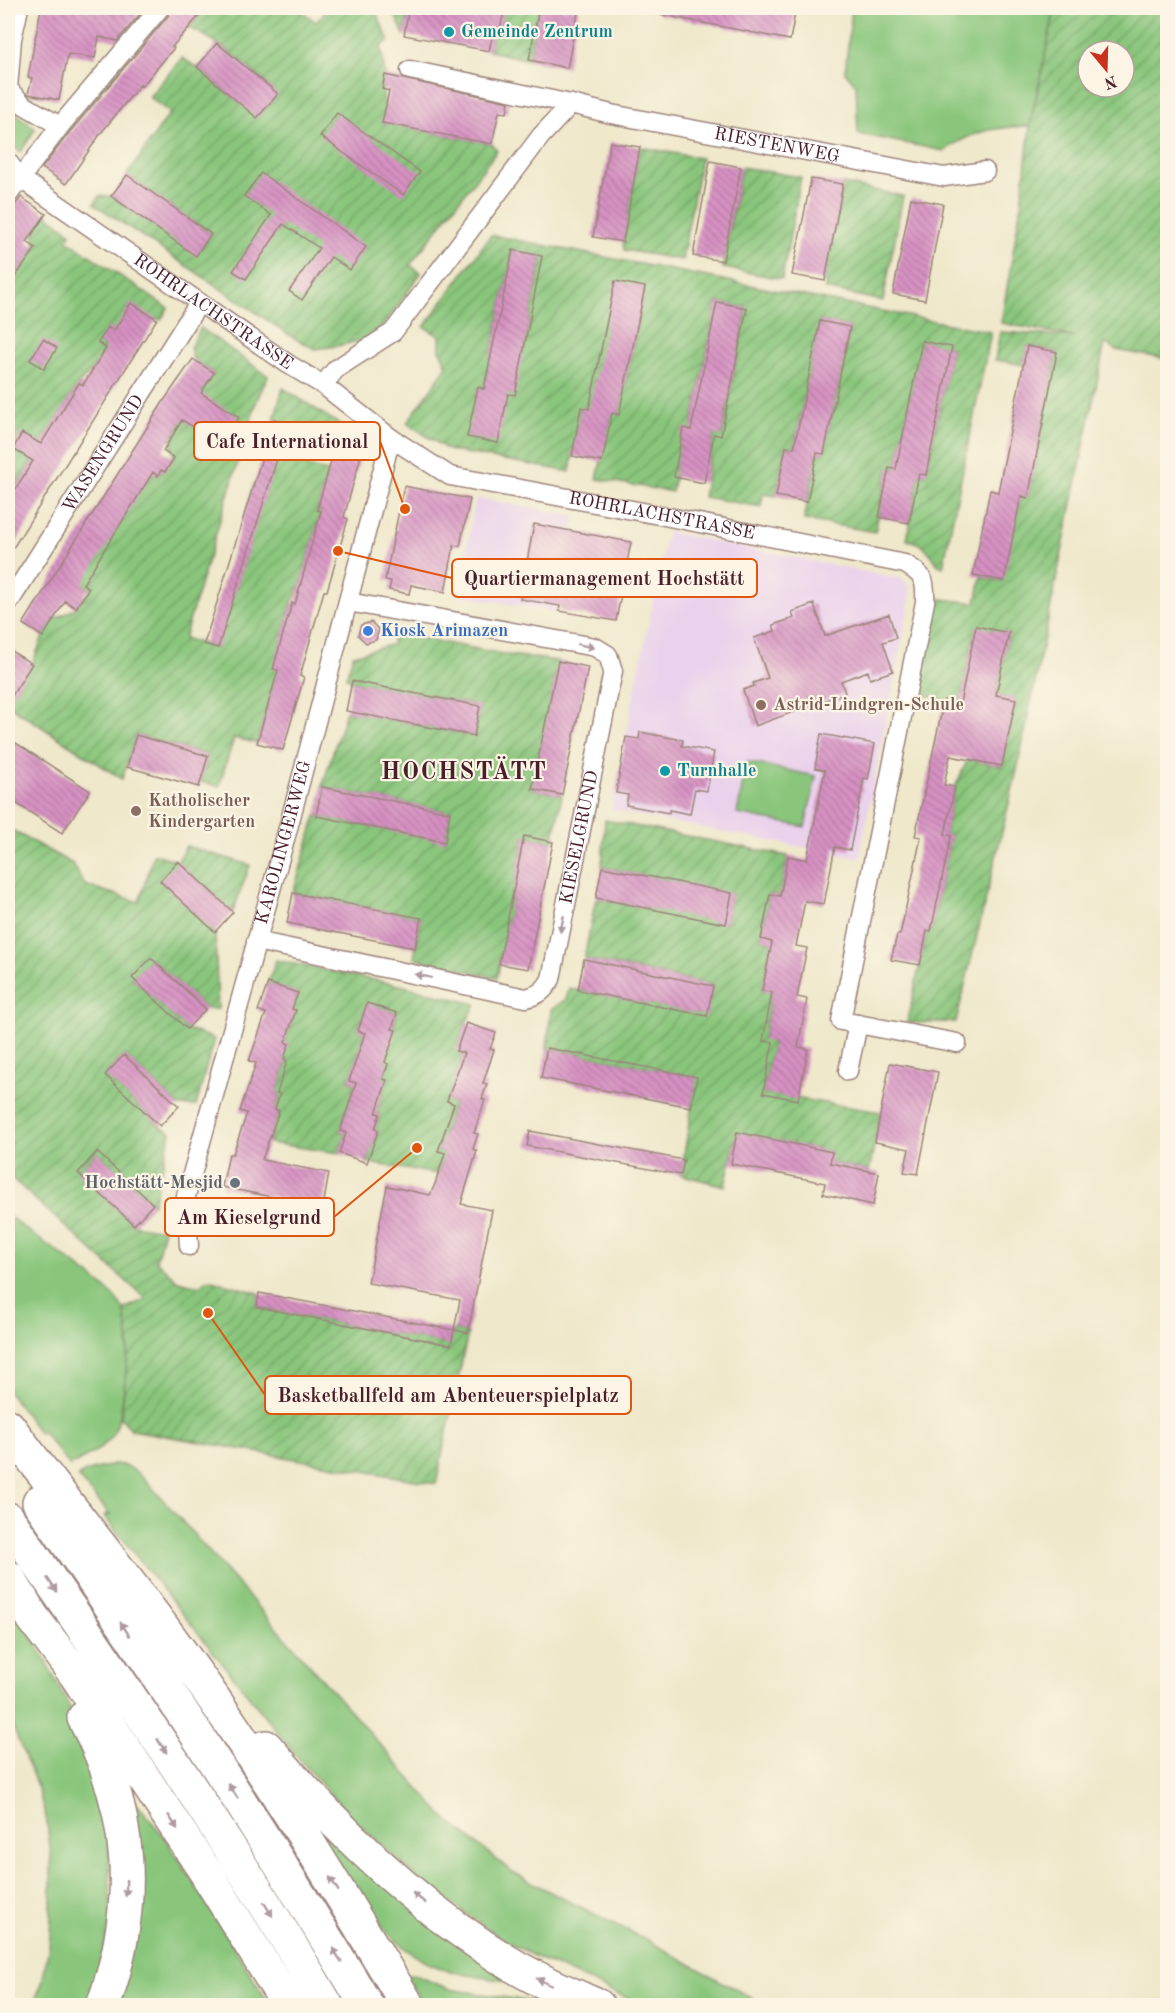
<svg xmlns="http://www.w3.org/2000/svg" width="1175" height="2013" viewBox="0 0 1175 2013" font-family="'Old Standard TT',serif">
<defs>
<pattern id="garden-furrows" width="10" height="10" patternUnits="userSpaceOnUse" patternTransform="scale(1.5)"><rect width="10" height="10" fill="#89c67c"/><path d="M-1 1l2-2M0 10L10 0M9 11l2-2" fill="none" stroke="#72a066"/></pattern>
<pattern id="building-back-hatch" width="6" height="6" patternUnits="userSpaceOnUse" patternTransform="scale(1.5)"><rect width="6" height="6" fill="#d792c3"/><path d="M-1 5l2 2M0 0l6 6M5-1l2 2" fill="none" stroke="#b0779f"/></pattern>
</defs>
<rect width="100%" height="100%" fill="#fcf5e5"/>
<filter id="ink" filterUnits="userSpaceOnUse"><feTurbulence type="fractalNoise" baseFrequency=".0167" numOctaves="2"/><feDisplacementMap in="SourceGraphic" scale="12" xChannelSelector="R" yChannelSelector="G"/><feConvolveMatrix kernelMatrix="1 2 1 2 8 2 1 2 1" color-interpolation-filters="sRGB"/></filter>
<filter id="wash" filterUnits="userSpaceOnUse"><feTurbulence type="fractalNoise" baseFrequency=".008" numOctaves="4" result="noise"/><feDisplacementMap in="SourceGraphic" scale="24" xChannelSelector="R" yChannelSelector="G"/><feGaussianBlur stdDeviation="1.35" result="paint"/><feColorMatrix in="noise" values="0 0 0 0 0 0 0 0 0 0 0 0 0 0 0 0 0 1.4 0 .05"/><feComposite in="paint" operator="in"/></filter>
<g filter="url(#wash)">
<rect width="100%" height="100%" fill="#efe8cb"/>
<path fill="#ead1ec" d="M476,498L575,516L556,612L458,595Z
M667,532L902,579L910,587V599L859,858L611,810Z"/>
<path fill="#89c67c" stroke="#6a7254" stroke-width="1.5" d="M852,8H1055L1030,126C994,128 975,129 944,151L858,134L856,85L845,72Z
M8,98C14,105 15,111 19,116C24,121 30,122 35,129L21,152L8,143Z
M747,762L816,776L805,827L737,814Z
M8,1215C31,1237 116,1286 124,1311C133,1336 126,1363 124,1389C119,1435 113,1444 70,1466L42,1431L39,1433L8,1391Z
M115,1464L127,1466L142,1476L446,1819L511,1871L554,1894L645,1939L764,2005H642L535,1957L502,1939L420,1881L345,1811L300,1760L104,1516L106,1514L111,1516L78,1477L85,1472Z
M39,1524L81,1584L353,2005H342L31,1529Z
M8,1598L43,1656L80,1727L108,1817L111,1919L90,2005H33L42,1983L49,1947L51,1919V1854L46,1817L37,1786L8,1715Z
M134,1800L166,1839L270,2005L112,2006L132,1801Z
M313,1824L514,1982C489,1978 462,1976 438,1967C380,1946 345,1874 313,1824Z
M412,1974L450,1989L552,2005H423L406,1976Z"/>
<path fill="url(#garden-furrows)" stroke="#6a7254" stroke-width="1.5" fill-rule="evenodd" d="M206,8H298L316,22L329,8H374L389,40L381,47L385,75L382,89L385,108L383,123L492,144L497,151L410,265L421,273L383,326L363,340L337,346L315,349L294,338L94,204L99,196H111L196,255L211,234L127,175L170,113L149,97L182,58L197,67L257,117L277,94C254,71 219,40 189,28Z
M392,8H409L404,35Z
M505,8H539L529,60L489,51L494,28L500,29Z
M1055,8H1167V359L1115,350L1105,343L1017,770L956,1022L907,1023L927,931H931L951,836L945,834L955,787L968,759L1002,766L1016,700L996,695L1009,633L976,627L960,703L915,693L934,598L976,603L981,577L1003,581L1021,496L1028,497L1057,352L1028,346L1023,365L995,360L1000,332L1075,337L1001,323L1021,205L1030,126ZM1088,51H1124V87H1088Z
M640,147L701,158L682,260L624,250L623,242Z
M741,167L801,177L782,279L723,268Z
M843,184L903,196L883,301L825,289V281Z
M46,214L71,233L67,240L168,308L161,320L157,319L114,331L108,327C105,355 99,364 79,383L18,484L8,493V287L35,248L34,232Z
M491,235L991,332L943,567L938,565C929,551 924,543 907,540L919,474L926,475L952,347L922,342L896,469L888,468L875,532L804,520L817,453L824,454L850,327L820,321L794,448L786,447L776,496L763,494L761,507L703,497L714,434L722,435L747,308L717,302L691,430L683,429L672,492L597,479L612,413L619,414L645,288L589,409L581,408L570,472L448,450L407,423L447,366L440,350V336L424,327ZM513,250L542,257L524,349L508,394L468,437L478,388L484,389Z
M201,328L268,376L257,400L184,638L217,648L262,504L249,500L254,484L267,488L288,424L274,419L283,388L370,444L318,432L308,466L328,472L317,510L321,511L301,584L292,603L274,668L278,670L257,743L234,738L219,786L201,782L208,755L136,735L122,779L8,705V686L15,690L32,664L43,637L53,620L76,608L82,598L85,599L91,589L79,582L153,472L158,475L174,458L171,439L214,373L193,359L190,347Z
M394,633L509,655L558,661L533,789L562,795L553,842L524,836L497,978L414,958L421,918L293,893L316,816L445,841L450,812L322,787L346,711L474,736L480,706L352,681L346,677L353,655L393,644L391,637Z
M605,820L788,856L780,896L770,894L761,939L772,942L762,990L772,992L763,1040L773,1042L763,1093L881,1112L869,1171L830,1163L832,1152L737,1133L725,1186L681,1175L696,1077L547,1048L551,1010L566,999L569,988L707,1015L713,985L584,959L596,898L726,923L732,894L602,867Z
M8,828L73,864L85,885L139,902L154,854L178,861L186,846L250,865L233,912L206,886L161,882L215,932L218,1009H206L151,958L132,978L187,1029L214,1039L196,1106H179L124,1055L105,1075L160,1126L171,1132L153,1204L97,1152L78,1173L134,1225L164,1230L156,1261L178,1281L199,1286L208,1279L259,1293L257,1307L450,1345L454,1330L468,1333L436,1484L132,1430L121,1418L129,1342L124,1309L146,1299L8,1175Z
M276,960L404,986L476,1004L466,1023L457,1051L464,1053L447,1101L454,1104L438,1151L445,1153L438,1174L367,1163L378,1131L375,1129L380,1114L376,1113L387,1081L383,1079L388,1064L385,1062L397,1013L367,1004L358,1030L365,1033L349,1081L356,1083L340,1131L346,1133L339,1153L268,1143L279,1111L275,1109L280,1094L277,1093L287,1061L284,1059L285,1042L296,1011L292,1009L298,994L268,983Z"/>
<g id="blocks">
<path fill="url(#building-back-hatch)" d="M41,8H124L140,14L117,41L99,37L95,58L68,54L59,100L28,94L32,78L28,77Z
M171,8H206L172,47L174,48L142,86L140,85L101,133L66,184L42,168L69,133L169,15Z
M409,8H505L500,29L494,28L489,51L404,35Z
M539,8H579L567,68L529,60Z
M657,8H796L790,40L657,14Z
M217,43L278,94L257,118L197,67Z
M385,75L509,102L507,113L499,112L492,144L382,123L389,91L382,89Z
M337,113L420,172L403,195L320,136Z
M610,142L640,147L623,242L593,237Z
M710,161L741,167L723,261L693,256Z
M261,173L366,247L350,270L331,257L302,300L289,291L319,248L283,224L246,279L233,271L271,215L244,196Z
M127,175L211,234L196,256L111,196Z
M811,179L843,184L825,281L792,275Z
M21,197L46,214L27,242L36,248L8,287V233L16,221L8,215Z
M911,198L943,204L925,300L893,294Z
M513,250L542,256L515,395L508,394L498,443L467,437L478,387L484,389Z
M615,281L645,287L619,415L612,413L602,462L572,456L581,407L589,409Z
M717,302L747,308L721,436L714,434L704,483L674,477L683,428L691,430Z
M131,303L157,319L8,556V501L33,461L13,449L22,433L41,444L79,383L83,385L106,348L98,343L108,327L114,331Z
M820,321L850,327L824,454L817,453L807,502L776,496L786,447L794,448Z
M43,339L57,348L44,369L30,360Z
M922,341L952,347L926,475L919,474L909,523L879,517L889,468L896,469Z
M1027,346L1057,352L1028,498L1021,496L1004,581L973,575L990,490L998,492Z
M193,359L214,373L201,393L239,417L231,431L222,426L220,430L216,428L210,437L182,420L163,451L174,458L165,472L161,470L158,476L153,472L83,584L89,588L76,608L65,601L43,637L23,624L165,399Z
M274,419L288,424L218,648L204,644Z
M336,444L362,452L344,517L348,519L327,591H324L300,676L304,677L283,750L257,743L278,670L273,669L292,603L295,604L321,511L317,510Z
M404,486L470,499L460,546L454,545L445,592L411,585L409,594L389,590L391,581L385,580Z
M534,524L631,542L616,621L559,611L560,606L520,599Z
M814,604L825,636L889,614L896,638L883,642L893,671L870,679L868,671L841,681L845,693L755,726L743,690L754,686L753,683L768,678L754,638L775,631L773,625L794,618L792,612Z
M371,622L379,630L376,640L366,643L358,635L361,625Z
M976,626L1009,633L996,695L1016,699L1002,766L950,756L944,785L955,787L945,834L951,836L931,931H927L920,965L891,960L897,935H900L921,837L915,836L944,700L960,703Z
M8,649L32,664L8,702Z
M558,661L588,667L562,795L532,789Z
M352,681L480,706L474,736L346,711Z
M640,732L683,740L682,746L714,752L707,791L695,789L690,814L669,810V813L626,805L628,795L616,793L626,737L639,739Z
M821,734L875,744L868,779L864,778L850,850L835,847L824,904L805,901L796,946L807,948L797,997L807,999L798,1047L808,1049L798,1100L763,1093L773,1042L763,1041L772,992L762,991L772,942L761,939L770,894L780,896L788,856L807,860L825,770L815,768Z
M136,735L208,756L199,787L127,767Z
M8,738L90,791L62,833L8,798Z
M322,787L450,812L445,842L316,816Z
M524,836L553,842L528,969L499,964Z
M178,861L233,912L215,932L160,881Z
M602,867L732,893L726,924L596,898Z
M293,893L421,918L415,948L287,923Z
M151,958L206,1009L187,1029L132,978Z
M584,959L713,986L707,1016L578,990Z
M268,983L298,993L292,1009L296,1010L285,1042L289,1044L284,1059L287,1061L277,1093L280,1094L275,1109L279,1111L262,1160L329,1173L323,1207L222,1187L229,1154H233L247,1113L240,1111L256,1063L249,1061L266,1013L258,1011Z
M367,1003L397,1013L392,1029L396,1030L385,1062L388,1064L383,1079L387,1080L376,1113L380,1114L375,1129L378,1131L367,1163L339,1153L346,1133L340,1131L356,1083L349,1081L365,1033L358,1031Z
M466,1023L496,1033L490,1049L494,1050L483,1083L487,1084L482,1099L485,1100L474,1133L478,1134L473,1149L477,1151L461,1204L492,1210L468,1333L454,1330L460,1300L368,1283L387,1186L430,1195L435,1184L445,1153L438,1151L454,1104L447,1101L464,1053L456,1051Z
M547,1048L697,1077L691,1107L541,1078Z
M124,1055L179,1106L160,1126L105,1075Z
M890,1063L938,1072L918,1174L904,1172L909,1149L875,1142Z
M530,1131L684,1160L681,1175L527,1146Z
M737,1132L832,1152L830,1163L879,1173L873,1205L823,1194L825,1183L731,1164Z
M97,1152L153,1204L134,1225L78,1173Z
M259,1293L454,1330L451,1345L257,1307Z"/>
</g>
</g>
<g filter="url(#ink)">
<use href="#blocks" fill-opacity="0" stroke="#9c847b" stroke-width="1.5"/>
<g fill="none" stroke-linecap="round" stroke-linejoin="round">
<g stroke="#9c847b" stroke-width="21">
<g id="street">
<path d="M19,8L12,39L8,89L24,105L60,126"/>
<path d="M410,70L571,104"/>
<path id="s1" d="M8,162L20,178L288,364L323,385L391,438L450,476L659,515L905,564C924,575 926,580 925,602L841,1021L858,1024L848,1071"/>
<path d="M8,195L60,126L160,8"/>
<path id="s2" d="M323,385L336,369L393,332L541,136L571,104L611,114L944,177L985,171"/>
<path id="s3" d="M8,604L199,303"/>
<path id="s4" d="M256,941L526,998C539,995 544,991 551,979L613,671L608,655L595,647L348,602"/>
<path d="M858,1024L957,1043"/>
<path id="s5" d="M189,1246L186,1196L287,832L391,438"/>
</g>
</g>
<g stroke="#9c847b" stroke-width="36">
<path id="highway" d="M8,1426C58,1494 112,1559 163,1628C252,1748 331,1877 408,2006
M39,1502C154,1666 264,1834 367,2006
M8,1519C118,1678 228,1838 327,2006
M8,1577L33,1618L76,1675L207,1874L289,2006
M84,1718C134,1812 139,1906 103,2006
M266,1747C337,1830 418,1908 511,1964C539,1981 568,1993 598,2006"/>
</g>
<use href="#street" stroke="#fff" stroke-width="18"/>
<use href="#highway" stroke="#fff" stroke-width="33"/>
</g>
<defs><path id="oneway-solid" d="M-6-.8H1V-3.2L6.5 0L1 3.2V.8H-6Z" transform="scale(1.5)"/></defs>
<g fill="#ae9aa0">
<use href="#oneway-solid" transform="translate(586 646) rotate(12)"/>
<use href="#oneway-solid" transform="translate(562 924) rotate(102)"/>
<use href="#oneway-solid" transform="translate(423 976) rotate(-168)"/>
<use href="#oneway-solid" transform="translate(52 1585) rotate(56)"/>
<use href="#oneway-solid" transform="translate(125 1629) rotate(-124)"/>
<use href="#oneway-solid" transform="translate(162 1746) rotate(56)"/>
<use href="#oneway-solid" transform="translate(233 1791) rotate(-123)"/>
<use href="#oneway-solid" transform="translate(173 1822) rotate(57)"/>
<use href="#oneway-solid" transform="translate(334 1884) rotate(-122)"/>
<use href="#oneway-solid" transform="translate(126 1888) rotate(91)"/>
<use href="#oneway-solid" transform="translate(419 1898) rotate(-141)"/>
<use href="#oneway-solid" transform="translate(268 1909) rotate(58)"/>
<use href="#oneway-solid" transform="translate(337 1955) rotate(-121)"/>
<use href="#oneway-solid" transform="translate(544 1982) rotate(-154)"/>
</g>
</g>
<g fill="#0f9aa8" stroke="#fcf5e5" stroke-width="2">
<circle cx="449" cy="32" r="6"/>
<circle cx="665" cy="771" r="6"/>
</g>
<circle fill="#3f7fe0" stroke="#fcf5e5" stroke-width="2" cx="368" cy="631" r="6"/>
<g fill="#8d6e63" stroke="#fcf5e5" stroke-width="2">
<circle cx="761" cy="705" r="6"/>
<circle cx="136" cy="811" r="6"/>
</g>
<circle fill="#6b7280" stroke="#fcf5e5" stroke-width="2" cx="235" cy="1183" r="6"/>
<g text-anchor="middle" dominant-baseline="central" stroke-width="4.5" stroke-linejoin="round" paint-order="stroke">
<g font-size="18" font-weight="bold" fill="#0d838f" stroke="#fcf5e5" text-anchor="start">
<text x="461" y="32">Gemeinde Zentrum</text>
<text x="677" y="771">Turnhalle</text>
</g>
<g font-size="18" fill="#4a1f2b" stroke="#fcf5e5">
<text stroke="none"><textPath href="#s2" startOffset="588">RIESTENWEG</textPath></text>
<text stroke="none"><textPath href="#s1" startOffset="255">ROHRLACHSTRASSE</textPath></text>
<text stroke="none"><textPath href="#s3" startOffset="178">WASENGRUND</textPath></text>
<text stroke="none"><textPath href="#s1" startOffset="759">ROHRLACHSTRASSE</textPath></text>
<text stroke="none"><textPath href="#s4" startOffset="453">KIESELGRUND</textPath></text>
<text stroke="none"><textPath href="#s5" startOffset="417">KAROLINGERWEG</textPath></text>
</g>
<g font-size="18" font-weight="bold" fill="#366cbe" stroke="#fcf5e5" text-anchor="start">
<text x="380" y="631">Kiosk Arimazen</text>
</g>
<g font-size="18" font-weight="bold" fill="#785e54" stroke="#fcf5e5" text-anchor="start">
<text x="773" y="705">Astrid-Lindgren-Schule</text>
<text x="148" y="801">Katholischer<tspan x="148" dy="21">Kindergarten</tspan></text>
</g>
<g font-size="18" font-weight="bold" fill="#5b616d" stroke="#fcf5e5" text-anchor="end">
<text x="223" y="1183">Hochstätt-Mesjid</text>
</g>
<g font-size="24" font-weight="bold" letter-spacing="1.5" fill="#4a1f2b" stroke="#fcf5e5">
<text x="464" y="773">HOCHSTÄTT</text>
</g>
</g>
<path fill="none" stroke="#e0560e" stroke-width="2" d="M405 509L380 441M338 551L452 578M417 1148L334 1217M208 1313L265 1395"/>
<g fill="#e0560e" stroke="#fcf5e5" stroke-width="2">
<circle cx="405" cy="509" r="6"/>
<circle cx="338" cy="551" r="6"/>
<circle cx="417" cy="1148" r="6"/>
<circle cx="208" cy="1313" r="6"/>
</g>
<g fill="#fcf5e5" stroke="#e0560e" stroke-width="2">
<rect x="194" y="422" width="186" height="38" rx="6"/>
<rect x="452" y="559" width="305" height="38" rx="6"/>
<rect x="165" y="1198" width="169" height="38" rx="6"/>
<rect x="265" y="1376" width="366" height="38" rx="6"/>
</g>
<g font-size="20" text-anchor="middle" font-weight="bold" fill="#4a1f2b">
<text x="287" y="448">Cafe International</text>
<text x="604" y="585">Quartiermanagement Hochstätt</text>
<text x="249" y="1224">Am Kieselgrund</text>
<text x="448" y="1402">Basketballfeld am Abenteuerspielplatz</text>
</g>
<rect width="1175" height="2013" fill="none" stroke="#fcf5e5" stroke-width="30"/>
<g transform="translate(1106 69) rotate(161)"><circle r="28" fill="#fcf5e5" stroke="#b59f9b" stroke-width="1.5"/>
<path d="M0-4.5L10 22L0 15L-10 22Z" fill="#c8321e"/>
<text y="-9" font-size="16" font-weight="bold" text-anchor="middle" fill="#4a1f2b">N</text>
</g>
</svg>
